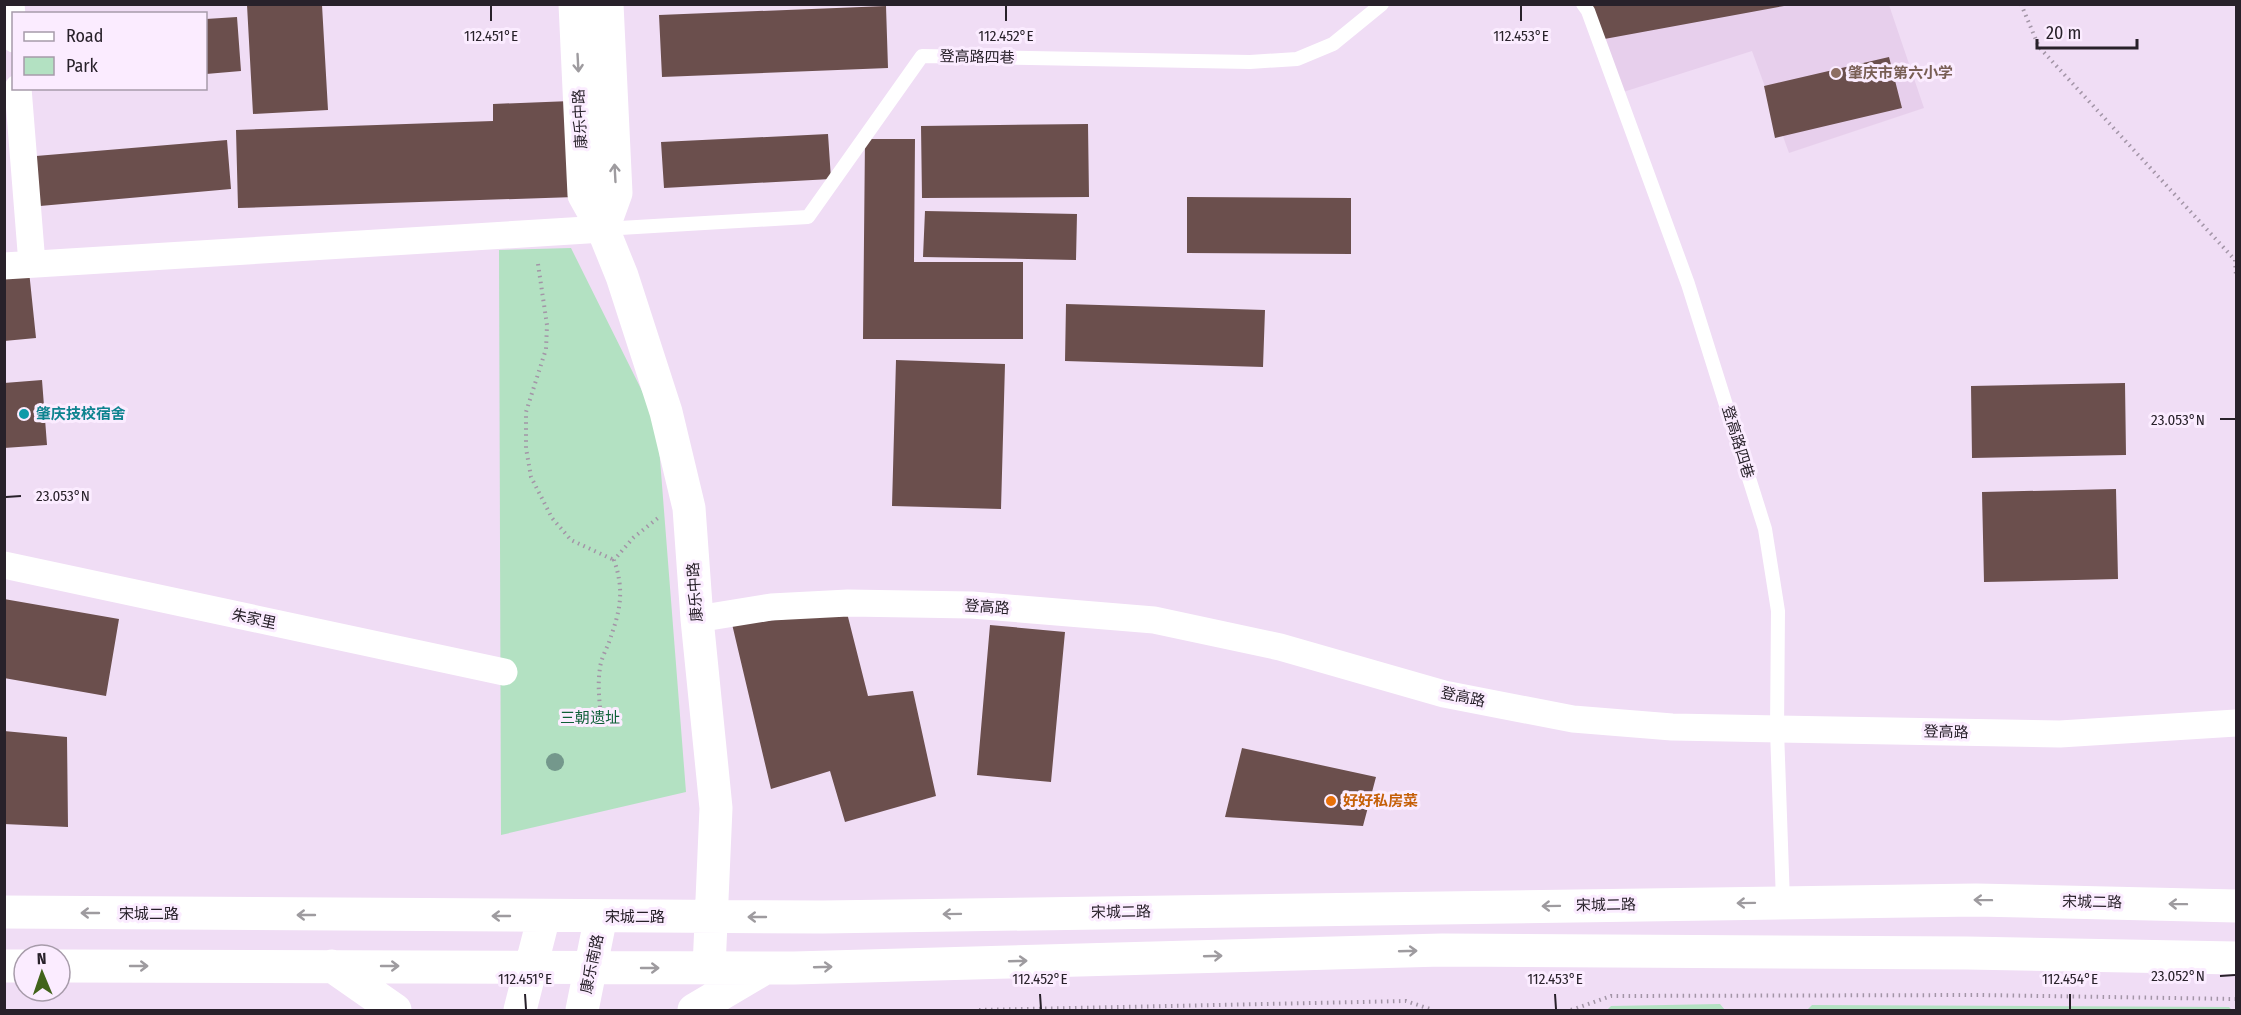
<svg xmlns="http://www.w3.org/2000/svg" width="2241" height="1015" viewBox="0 0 2241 1015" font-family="'Fira Sans Condensed','Noto Sans SC',sans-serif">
<rect width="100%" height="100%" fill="#f0ddf5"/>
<path fill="#e7cfec" d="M1583,5H1889L1924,108L1789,153L1752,51L1617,94Z"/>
<path fill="#b3e1c2" d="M571,248L657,421L686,792L501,835L499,250Z
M1720,1004L1725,1010H1607L1611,1006Z
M1812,1005L2229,1007L2232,1010H1807Z"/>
<path fill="#6b4f4d" d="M1592,4H1784V6L1599,40Z
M247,5H322L328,110L253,114Z
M886,6L888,68L662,77L659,15Z
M237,17L241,71L206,74V19Z
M1889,57L1902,108L1775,138L1764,86Z
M571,101L575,197L238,208L236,130L493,121V104Z
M1088,124L1089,197L922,198L921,126Z
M828,134L831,179L664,188L661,142Z
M865,139H915L914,262H1023V339H863Z
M227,140L231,189L40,206L36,156Z
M1187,197L1351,198V254L1187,253Z
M925,211L1077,214L1076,260L923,257Z
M29,271L36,338L4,341V273Z
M1066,304L1265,310L1263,367L1065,361Z
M896,360L1005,364L1001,509L892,506Z
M42,380L47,445L4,448V383Z
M2125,383L2126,455L1972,458L1971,386Z
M2116,489L2118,579L1984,582L1982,492Z
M4,599L119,619L106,696L4,678Z
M847,613L868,696L913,691L936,796L845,822L830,771L771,789L732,624Z
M990,625L1065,632L1051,782L977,775Z
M4,731L67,737L68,827L4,824Z
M1242,748L1376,777L1363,826L1225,817Z"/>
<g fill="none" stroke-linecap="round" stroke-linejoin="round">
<path stroke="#a395a7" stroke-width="4" stroke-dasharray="1.5 4.5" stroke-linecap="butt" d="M2021,4L2039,47L2235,260
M2235,260L2236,276
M538,264L547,325L546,349L526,412V448L531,477L552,518L571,540L614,560
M602,725C600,706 597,687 600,668C601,659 606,650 609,642C620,611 625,592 614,560L633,538L658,518
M979,1010L1406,1001L1433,1010
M1571,1010L1611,996L1979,995L2236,999"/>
<path stroke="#fff" stroke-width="14" d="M1583,4L1588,11L1688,284L1765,529L1778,611L1777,730L1783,902
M603,229L808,217L922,56L1250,62L1297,59L1333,44L1382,4"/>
<path stroke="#fff" stroke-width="27" d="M11,4L14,39
M18,88L32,264
M4,266L603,229
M4,565L504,672
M697,619L771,607L848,603L972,605L1154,620L1280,647L1444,694L1573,719L1672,727L2060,734L2236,723"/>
<path stroke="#fff" stroke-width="33" d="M575,4L584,195L603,229L622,276L666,412L689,508L697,619L716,808L709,968
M603,229L616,193L607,4
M4,912L823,917L1976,900L2236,906
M4,966H24
M60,966L794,968L1442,950L1967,953L2236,958
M332,966L395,1010
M520,1010L544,916
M582,1010L601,916
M694,1010L765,968"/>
</g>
<circle fill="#74988c" cx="555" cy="762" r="9"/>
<defs><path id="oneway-shaft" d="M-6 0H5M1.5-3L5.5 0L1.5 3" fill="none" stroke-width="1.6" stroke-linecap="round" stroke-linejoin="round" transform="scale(1.5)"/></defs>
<g stroke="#9e9b9f">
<use href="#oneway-shaft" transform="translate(578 63) rotate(87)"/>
<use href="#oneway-shaft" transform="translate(615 173) rotate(-93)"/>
<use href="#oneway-shaft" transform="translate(1983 900) rotate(-179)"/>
<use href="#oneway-shaft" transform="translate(1746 903) rotate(179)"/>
<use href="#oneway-shaft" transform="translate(2178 904) rotate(-179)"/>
<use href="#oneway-shaft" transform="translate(1551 906) rotate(179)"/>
<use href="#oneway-shaft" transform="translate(90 913) rotate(-180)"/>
<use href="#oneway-shaft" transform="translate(952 914) rotate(179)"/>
<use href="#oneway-shaft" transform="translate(306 915) rotate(-180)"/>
<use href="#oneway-shaft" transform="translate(501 916) rotate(-180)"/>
<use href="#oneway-shaft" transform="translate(757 917) rotate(-180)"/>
<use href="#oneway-shaft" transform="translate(1408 951) rotate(-2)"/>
<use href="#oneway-shaft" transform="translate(1213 956) rotate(-2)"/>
<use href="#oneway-shaft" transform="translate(1018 961) rotate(-2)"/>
<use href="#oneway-shaft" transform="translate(139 966)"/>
<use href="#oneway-shaft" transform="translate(390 966)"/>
<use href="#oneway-shaft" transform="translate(823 967) rotate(-2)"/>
<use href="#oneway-shaft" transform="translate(650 968)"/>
</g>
<path fill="none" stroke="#28212a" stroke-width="2" d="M491,6V21M1006,6V21M1521,6V21M2220,419H2235M6,497L21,496M2220,976L2235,975M525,994L526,1009M1040,994L1041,1009M1555,994L1556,1009M2070,994V1009"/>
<circle fill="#8d6e63" stroke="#fbecff" stroke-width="2" cx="1836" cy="73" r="6"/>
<circle fill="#0f9aa8" stroke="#fbecff" stroke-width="2" cx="24" cy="414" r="6"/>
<circle fill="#e8710a" stroke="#fbecff" stroke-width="2" cx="1331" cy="801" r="6"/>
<g text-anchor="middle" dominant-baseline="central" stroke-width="6" stroke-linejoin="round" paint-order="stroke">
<g font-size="15" fill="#28212a" stroke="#fbecff">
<text transform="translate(977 57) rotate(1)">登高路四巷</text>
<text transform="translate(580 119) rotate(-93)">康乐中路</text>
<text transform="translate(1738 442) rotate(73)">登高路四巷</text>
<text transform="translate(695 592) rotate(-94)">康乐中路</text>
<text transform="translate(987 607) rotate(4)">登高路</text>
<text transform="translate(254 619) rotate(12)">朱家里</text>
<text transform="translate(1463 697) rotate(12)">登高路</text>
<text transform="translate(1946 732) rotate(1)">登高路</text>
<text transform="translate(2092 902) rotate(1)">宋城二路</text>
<text transform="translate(1606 905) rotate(-1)">宋城二路</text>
<text transform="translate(1121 912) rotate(-1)">宋城二路</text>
<text x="149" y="914">宋城二路</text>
<text x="635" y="917">宋城二路</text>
<text transform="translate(592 964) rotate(-78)">康乐南路</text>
</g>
<g font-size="15" font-weight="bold" fill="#785e54" stroke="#fbecff" text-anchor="start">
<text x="1848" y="73">肇庆市第六小学</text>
</g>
<g font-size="15" font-weight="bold" fill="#0d838f" stroke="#fbecff" text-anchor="start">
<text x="36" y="414">肇庆技校宿舍</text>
</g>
<g font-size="15" fill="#0e5f37" stroke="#fbecff">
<text x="590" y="718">三朝遗址</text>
</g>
<g font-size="15" font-weight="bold" fill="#c56008" stroke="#fbecff" text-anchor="start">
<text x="1343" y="801">好好私房菜</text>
</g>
</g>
<g font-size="15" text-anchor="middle" fill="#28212a" stroke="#fbecff" stroke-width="6" stroke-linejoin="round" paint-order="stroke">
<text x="491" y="41">112.451°E</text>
<text x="1006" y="41">112.452°E</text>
<text x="1521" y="41">112.453°E</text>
<text x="2178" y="425">23.053°N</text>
<text x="63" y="501">23.053°N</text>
<text x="2178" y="981">23.052°N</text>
<text x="525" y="984">112.451°E</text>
<text x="1040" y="984">112.452°E</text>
<text x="1555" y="984">112.453°E</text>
<text x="2070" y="984">112.454°E</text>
</g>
<rect width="2241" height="1015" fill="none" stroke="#28212a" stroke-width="12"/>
<rect x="12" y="12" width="195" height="78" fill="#fbecff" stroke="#a79baa" stroke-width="1.5"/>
<rect x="24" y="32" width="30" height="9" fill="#ffffff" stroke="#a79baa" stroke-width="1.5"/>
<text x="66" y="42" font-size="18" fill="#28212a">Road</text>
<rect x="24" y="57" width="30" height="18" fill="#b3e1c2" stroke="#a79baa" stroke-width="1.5"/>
<text x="66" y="72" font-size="18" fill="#28212a">Park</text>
<g transform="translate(42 973) rotate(358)"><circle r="28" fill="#fbecff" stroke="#a79baa" stroke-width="1.5"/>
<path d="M0-4.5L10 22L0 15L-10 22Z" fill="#41631a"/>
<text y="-9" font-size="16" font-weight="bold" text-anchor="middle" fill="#28212a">N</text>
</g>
<path d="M2037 39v9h100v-9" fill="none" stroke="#28212a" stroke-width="3"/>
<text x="2046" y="39" font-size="18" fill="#28212a" stroke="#fbecff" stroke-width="4.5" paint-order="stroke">20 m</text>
</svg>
